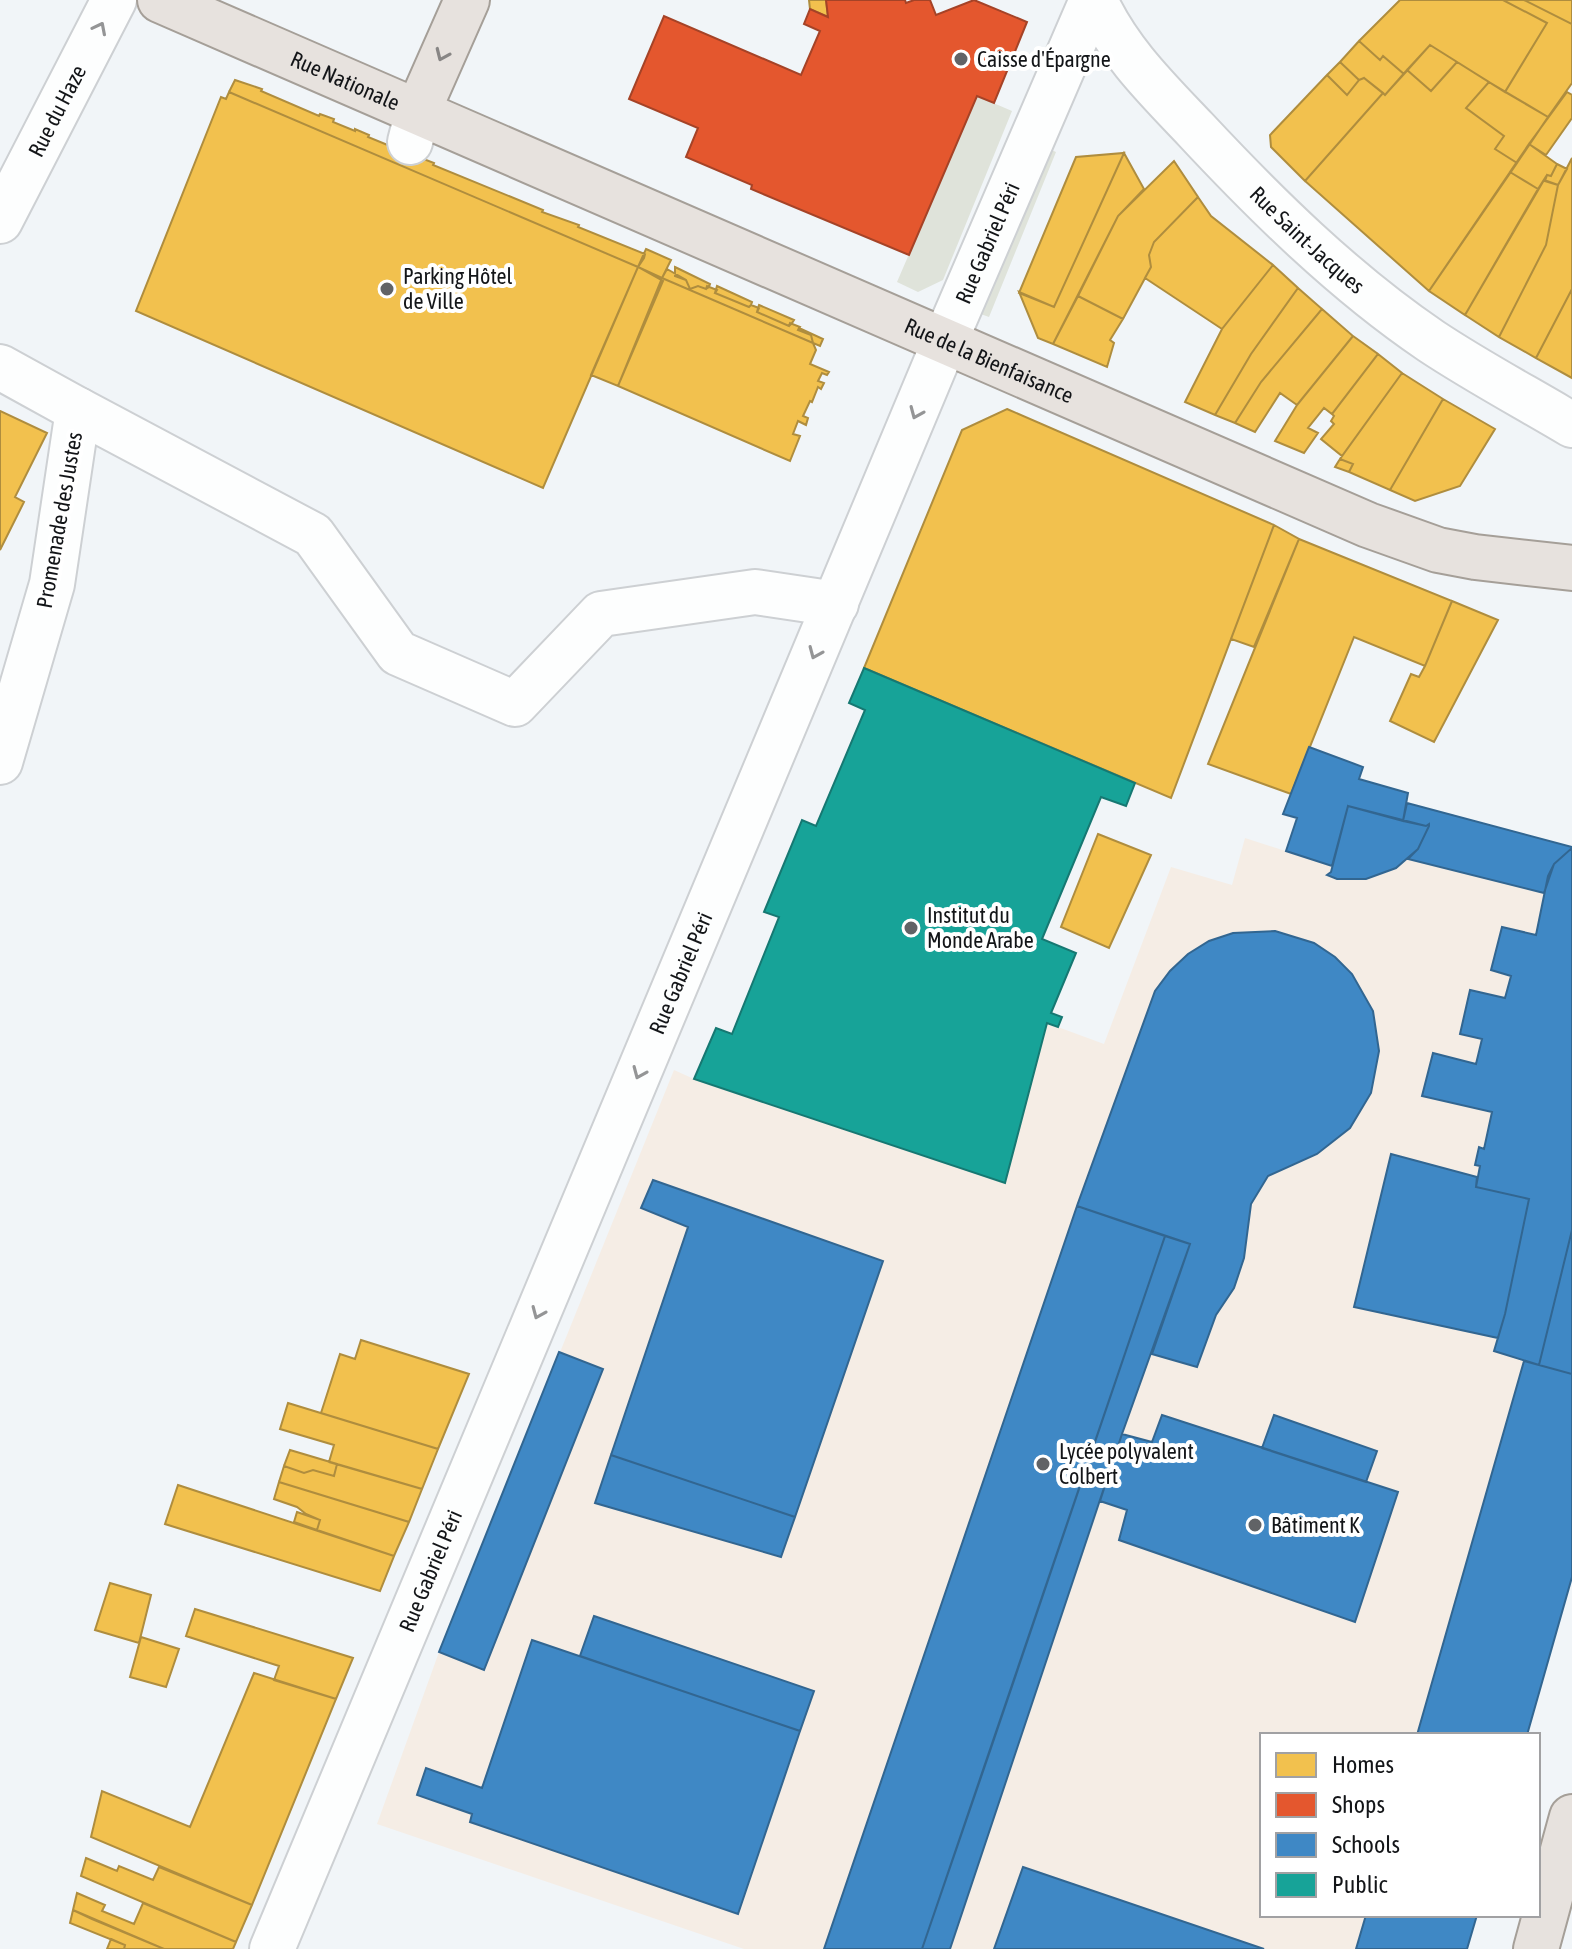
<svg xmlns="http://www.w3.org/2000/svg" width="1572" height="1949" viewBox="0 0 1572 1949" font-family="'Asap Condensed',sans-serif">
<rect width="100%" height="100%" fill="#f1f5f8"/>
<path fill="#f5ede5" d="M1407,803L1572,847V1577L1527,1735H1262V1915H1477L1467,1949H744L377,1824L439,1652L674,1070L694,1079L1005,1182L1047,1023L1104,1044L1171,867L1232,885L1245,838L1332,866L1348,806L1403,820Z"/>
<path fill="#dfe3da" d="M977,96L1012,111L943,280L918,292L897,282Z
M1045,147L1056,152L989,317L978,313Z"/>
<path fill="#f2c14e" stroke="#af8d3e" stroke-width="2" d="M809,0H826L828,17L810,9Z
M1400,0H1503L1547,23L1505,92L1430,45L1404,74L1383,56L1380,60L1359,41Z
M1503,0H1524L1572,24V83L1548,117L1505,92L1547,23Z
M1524,0H1572V24Z
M1359,41L1380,60L1383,56L1404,74L1385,95L1364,78L1359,80L1340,62Z
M1430,45L1457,62L1431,91L1407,70Z
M1340,62L1359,80L1347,95L1327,75Z
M1457,62L1489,82L1466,108L1504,136L1495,149L1517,163L1429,291L1305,181L1383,93L1385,95L1407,70L1431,91Z
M1327,75L1347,95L1359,80L1364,78L1383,93L1305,181L1271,147L1270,135Z
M235,80L262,89L261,91L319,116L320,114L334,119L333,122L355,131V129L369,135L368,137L390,146L434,163L433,165L543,210L542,212L579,225L578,227L645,254L644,258L638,267L229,92Z
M1489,82L1548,117L1517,163L1495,149L1504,136L1466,108Z
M229,92L638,267L543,488L136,311L221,97L226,99Z
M1567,92L1572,95V118L1546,155L1529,144Z
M1529,144L1557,164L1551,176L1547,175L1538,189L1510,172Z
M1124,153L1054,307L1019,293L1076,157Z
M1124,153L1144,189L1118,216L1053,344L1038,338L1019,292L1054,307Z
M1572,158V289L1536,358L1499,337L1546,245L1558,185Z
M1174,161L1198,197L1154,242L1149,255L1151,267L1123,319L1078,296L1118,216Z
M1557,164L1567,169L1558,185L1545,181L1547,175L1551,176Z
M1510,172L1538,189L1465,315L1429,291Z
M1544,180L1558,185L1546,245L1499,337L1465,315Z
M1198,197L1211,216L1273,265L1222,329L1145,278L1151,267L1149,255L1154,242Z
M646,249L671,260L662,278L638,267Z
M1273,265L1298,288L1251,354L1215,415L1185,402L1222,329Z
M638,267L663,281L618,386L591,375Z
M675,267L710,284L709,287L706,289L698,286L690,289L686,280L675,276Z
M667,269L686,280L690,289L698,286L706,289L707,286L717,290L715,293L749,307L751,305L759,308L757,312L789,326L790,323L800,327L798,330L811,335L813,343L662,278Z
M662,278L813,343L816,350L810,364L829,372L827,375L822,373L818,381L824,383L821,389L818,387L812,402L810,401L803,416L808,418L806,425L798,421L793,434L800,436L790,461L618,386Z
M717,286L752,302L751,305L749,307L715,293Z
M1298,288L1322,309L1261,382L1235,423L1215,415L1251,354Z
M1572,289V378L1536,358Z
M1078,296L1123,319L1110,340L1114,343L1107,367L1053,344Z
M759,305L794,320L792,323L789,326L757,312Z
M1322,309L1353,336L1297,405L1280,393L1255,432L1235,423L1261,382Z
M799,328L823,339L820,346L813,343L811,335L798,330Z
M1353,336L1378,354L1332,414L1324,408L1308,428L1318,433L1304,453L1275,441L1297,405Z
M1378,354L1402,373L1342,456L1321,439L1334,424L1331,421L1334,416L1332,414Z
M1402,373L1443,399L1390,490L1349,472L1353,464L1340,459Z
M1443,399L1495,429L1460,486L1415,501L1390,490Z
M1007,409L1274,525L1171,798L864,668L962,430Z
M0,411L47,433L15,497L24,502L0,550Z
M1340,459L1353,464L1349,472L1335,467Z
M1274,525L1299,539L1254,647L1231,639Z
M1299,539L1452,601L1425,666L1354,637L1291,794L1208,764Z
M1452,601L1498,620L1434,742L1390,721L1411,674L1419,677L1425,666Z
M1098,834L1151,855L1109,948L1061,927Z
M361,1340L469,1374L438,1449L321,1413L340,1354L355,1359Z
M288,1403L438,1449L422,1489L329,1462L334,1445L280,1429Z
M290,1450L337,1464L334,1476L313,1470L304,1473L284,1466Z
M337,1464L422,1489L409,1522L279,1482L284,1466L304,1473L313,1470L334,1476Z
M279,1482L409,1522L394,1556L317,1530L320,1520L306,1514L297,1507L274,1499Z
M178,1485L394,1556L380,1591L165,1524Z
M297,1512L320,1520L317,1530L294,1522Z
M110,1583L151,1595L139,1643L95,1630Z
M195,1609L353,1658L336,1699L274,1680L279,1666L186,1636Z
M141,1637L179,1649L166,1687L130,1677Z
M254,1673L336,1699L252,1905L91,1837L102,1791L190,1827Z
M86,1858L117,1871L119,1866L153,1880L159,1867L252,1905L236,1942L81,1876Z
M77,1893L105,1905L102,1911L134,1924L143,1903L236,1942L233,1949H164L73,1910Z
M73,1910L92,1919L164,1949H124L125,1945L70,1923Z
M111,1939L125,1945L124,1949H107Z"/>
<path fill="#e4572e" stroke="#a54327" stroke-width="2" d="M826,0H905L906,3L914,0H930L936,15L974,0L1027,22L994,103L977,96L909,255L751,189L752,185L686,157L698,128L629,99L664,16L801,75L820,31L804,24L810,9L828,17Z"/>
<path fill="#3f88c5" stroke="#326691" stroke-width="2" d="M1309,747L1363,767L1359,779L1408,793L1403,821L1348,806L1332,866L1286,851L1297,818L1283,814Z
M1407,803L1572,847V848L1554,864L1544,893L1408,859L1418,849L1429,826V824L1426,826L1403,821Z
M1348,806L1426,826L1429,824V826L1418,849L1396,868L1366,879H1337L1327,875L1331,872Z
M1572,848V1230L1539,1365L1494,1351L1505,1314L1529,1199L1476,1187L1480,1166L1475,1165L1479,1147L1484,1149L1492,1112L1422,1096L1433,1053L1476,1064L1482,1039L1460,1034L1470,990L1505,998L1511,976L1491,970L1502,927L1536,935L1548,876L1554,864Z
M1275,931L1314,943L1335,957L1352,974L1373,1011L1379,1051L1371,1093L1350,1128L1317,1154L1268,1176L1251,1204L1244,1258L1234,1288L1216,1315L1197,1367L1152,1354L1190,1244L1077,1206L1155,991L1170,971L1188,954L1209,941L1233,933Z
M1391,1154L1477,1177L1476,1187L1529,1199L1505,1314L1498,1338L1354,1307Z
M653,1180L883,1261L795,1517L611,1455L688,1227L641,1208Z
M1077,1206L1165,1236L991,1748L922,1949H824Z
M1572,1230V1374L1539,1365Z
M1165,1236L1190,1244L1122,1434L950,1949H922Z
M559,1352L603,1369L484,1670L439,1652Z
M1524,1361L1572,1374V1577L1527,1735H1417Z
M1162,1415L1398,1492L1355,1622L1119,1540L1127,1510L1100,1501L1122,1434L1152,1442Z
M1274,1415L1377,1451L1366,1482L1262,1448Z
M611,1455L795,1517L781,1557L595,1503Z
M594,1616L814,1691L800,1731L580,1656Z
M532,1640L800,1731L738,1914L470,1822L472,1814L417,1795L426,1768L482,1788Z
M1023,1867L1264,1949H994Z
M1366,1915H1477L1467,1949H1356Z"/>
<path fill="#17a398" stroke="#167872" stroke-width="2" d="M864,668L1135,783L1126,806L1101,797L1042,939L1076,953L1051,1013L1062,1017L1058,1027L1047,1023L1005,1183L694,1079L716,1028L732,1034L779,917L764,912L802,820L816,826L865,710L849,703Z"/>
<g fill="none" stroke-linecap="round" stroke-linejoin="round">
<g stroke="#cdd0d3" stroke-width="48">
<g id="minor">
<path id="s1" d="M1095,0C1118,51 1157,89 1195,129C1266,205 1344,282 1431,341C1476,371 1525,397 1572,425"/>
<path d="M410,142L418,111"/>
<path id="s2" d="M0,221L114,0"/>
<path d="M0,367L78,410L52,584L0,762"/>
<path d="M78,410L313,535L398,653L515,704L601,614L755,592L836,604"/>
<path id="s3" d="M272,1949L945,341L1092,0"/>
</g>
</g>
<g stroke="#a59f98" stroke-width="48">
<g id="major">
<path id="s4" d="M160,0L1368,525L1438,550L1475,557L1572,568"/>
<path d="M418,111L467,0"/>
<path d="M1536,1949L1572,1817"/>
</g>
</g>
<use href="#minor" stroke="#fdfefe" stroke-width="44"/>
<use href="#major" stroke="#e7e2de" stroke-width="44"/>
</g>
<defs><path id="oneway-chevron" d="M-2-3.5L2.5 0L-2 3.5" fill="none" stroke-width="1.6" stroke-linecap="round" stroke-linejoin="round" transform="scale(2)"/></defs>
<g stroke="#949596">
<use href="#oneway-chevron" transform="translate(100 28) rotate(-63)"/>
<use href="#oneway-chevron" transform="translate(916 413) rotate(113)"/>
<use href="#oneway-chevron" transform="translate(815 653) rotate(113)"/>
<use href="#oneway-chevron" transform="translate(639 1073) rotate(113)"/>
<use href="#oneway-chevron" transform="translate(538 1313) rotate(113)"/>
</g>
<use stroke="#888685" href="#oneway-chevron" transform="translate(442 55) rotate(114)"/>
<g fill="#616366" stroke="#fff" stroke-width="3">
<circle cx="961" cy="59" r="8"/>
<circle cx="387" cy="289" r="8"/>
<circle cx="911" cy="928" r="8"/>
<circle cx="1043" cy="1464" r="8"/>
<circle cx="1255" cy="1525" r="8"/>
</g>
<g text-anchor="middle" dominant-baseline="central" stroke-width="8" stroke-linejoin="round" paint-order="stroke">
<g font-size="22" fill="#131518" stroke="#fff" text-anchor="start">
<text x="977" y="59">Caisse d'Épargne</text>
<text x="403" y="276">Parking Hôtel<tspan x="403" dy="25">de Ville</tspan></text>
<text x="927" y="915">Institut du<tspan x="927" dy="25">Monde Arabe</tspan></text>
<text x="1059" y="1451">Lycée polyvalent<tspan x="1059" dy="25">Colbert</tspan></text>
<text x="1271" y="1525">Bâtiment K</text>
</g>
<g font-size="22" fill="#131518" stroke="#fff">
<text stroke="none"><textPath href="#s4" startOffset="202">Rue Nationale</textPath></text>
<text stroke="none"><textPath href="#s2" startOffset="124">Rue du Haze</textPath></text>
<text stroke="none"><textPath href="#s1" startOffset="322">Rue Saint-Jacques</textPath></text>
<text stroke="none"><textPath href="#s3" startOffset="1850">Rue Gabriel Péri</textPath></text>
<text stroke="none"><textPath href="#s4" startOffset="904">Rue de la Bienfaisance</textPath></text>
<text transform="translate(59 520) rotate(-80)">Promenade des Justes</text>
<text stroke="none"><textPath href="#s3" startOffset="1058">Rue Gabriel Péri</textPath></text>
<text stroke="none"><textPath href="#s3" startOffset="410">Rue Gabriel Péri</textPath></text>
</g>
</g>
<rect x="1260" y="1733" width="280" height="184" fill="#ffffff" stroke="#a1a1a3" stroke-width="2"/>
<rect x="1276" y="1753" width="40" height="24" fill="#f2c14e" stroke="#a1a1a3" stroke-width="2"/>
<text x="1332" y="1773" font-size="24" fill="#131518">Homes</text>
<rect x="1276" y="1793" width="40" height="24" fill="#e4572e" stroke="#a1a1a3" stroke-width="2"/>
<text x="1332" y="1813" font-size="24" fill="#131518">Shops</text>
<rect x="1276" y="1833" width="40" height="24" fill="#3f88c5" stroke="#a1a1a3" stroke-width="2"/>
<text x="1332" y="1853" font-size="24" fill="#131518">Schools</text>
<rect x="1276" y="1873" width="40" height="24" fill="#17a398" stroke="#a1a1a3" stroke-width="2"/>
<text x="1332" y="1893" font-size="24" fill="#131518">Public</text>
</svg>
